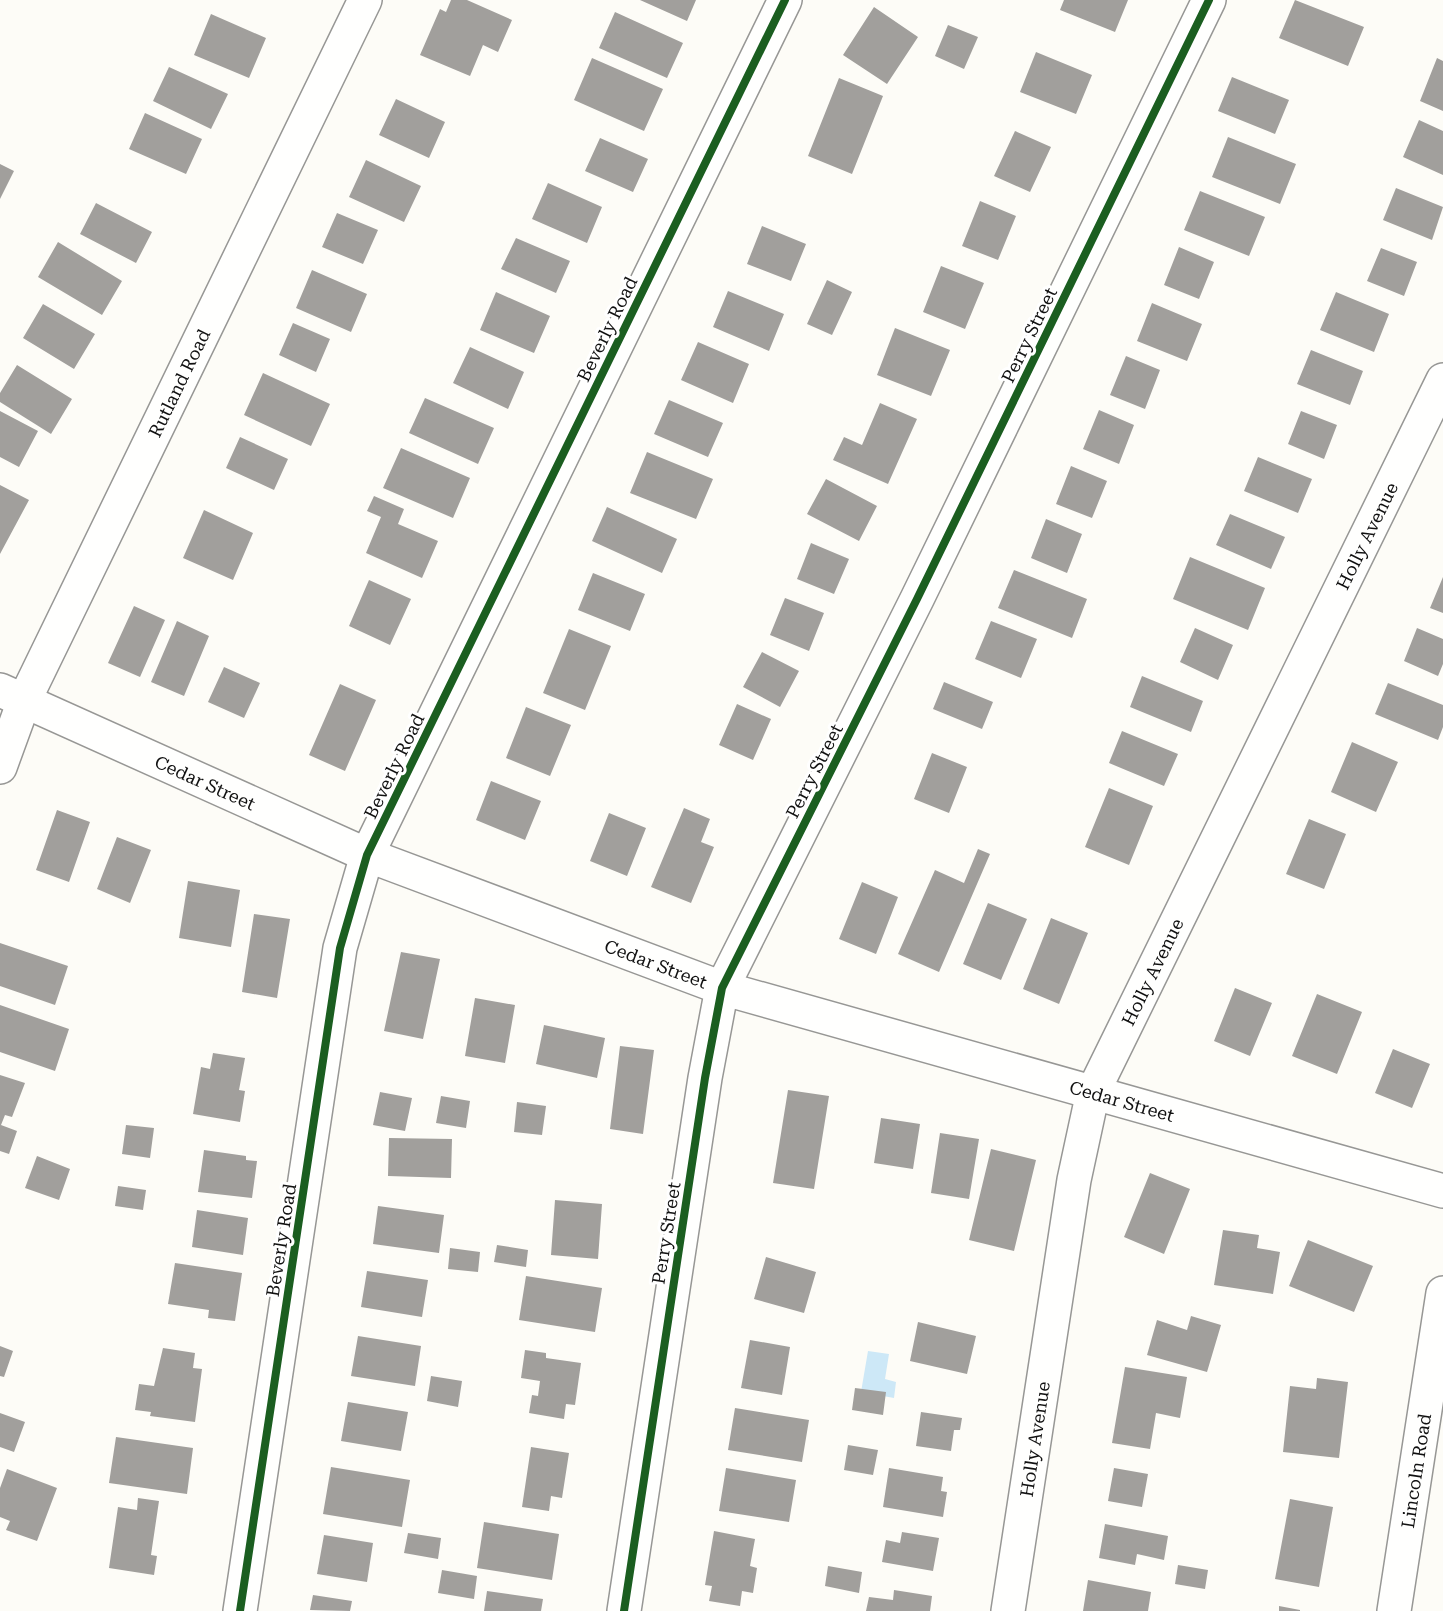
<svg xmlns="http://www.w3.org/2000/svg" width="1443" height="1611" viewBox="0 0 1443 1611" font-family="'Roboto Serif',serif">
<rect width="100%" height="100%" fill="#fdfcf7"/>
<path fill="#cde8f7" d="M868,1351L889,1354L885,1379L896,1382L894,1398L861,1392Z"/>
<path fill="#a19f9c" d="M451,0H467L512,20L498,52L483,45L470,76L420,55L440,9L446,12Z
M640,0H696L687,21Z
M1064,0H1128L1115,32L1060,10Z
M1295,0L1364,27L1348,66L1279,38Z
M874,7L918,37L887,84L843,55Z
M615,12L683,43L667,78L599,48Z
M211,14L266,38L249,78L194,55Z
M948,25L978,37L964,69L935,56Z
M1036,52L1092,75L1076,114L1020,92Z
M592,58L663,89L644,131L574,100Z
M1437,58L1443,61V111L1420,101Z
M169,67L228,94L211,129L153,101Z
M1232,77L1289,100L1275,134L1218,111Z
M839,78L883,96L852,174L808,156Z
M396,99L445,122L429,158L379,135Z
M145,113L202,139L186,174L129,149Z
M1419,120L1443,131V175L1403,157Z
M1015,131L1051,147L1030,192L994,176Z
M1228,137L1296,164L1280,204L1212,177Z
M600,138L648,159L633,192L585,171Z
M366,160L421,186L404,222L349,197Z
M0,164L14,171L0,199Z
M548,183L602,207L587,243L532,219Z
M1396,188L1443,207L1432,240L1383,220Z
M1200,191L1265,217L1249,256L1184,230Z
M980,201L1016,216L998,260L962,246Z
M96,203L152,232L136,263L80,234Z
M337,213L378,230L363,264L322,247Z
M762,226L806,244L791,281L747,264Z
M516,238L570,261L556,293L501,269Z
M58,242L122,281L102,315L38,277Z
M1179,247L1214,262L1199,299L1164,285Z
M1381,248L1417,262L1404,296L1367,281Z
M941,266L984,283L965,329L923,312Z
M312,270L367,294L351,332L296,308Z
M827,280L852,292L832,335L807,324Z
M728,291L784,314L769,351L713,327Z
M496,292L550,316L534,353L480,330Z
M1336,292L1389,314L1374,352L1320,330Z
M1152,303L1202,324L1187,361L1137,341Z
M43,304L95,334L74,369L23,338Z
M293,323L330,339L316,372L279,355Z
M895,328L950,350L931,396L877,375Z
M698,342L749,364L733,403L681,380Z
M470,347L524,372L508,409L453,383Z
M1311,350L1363,371L1350,405L1297,384Z
M1126,356L1160,370L1145,409L1110,395Z
M17,365L72,399L51,434L0,402V393Z
M263,373L330,404L311,446L244,415Z
M425,398L494,428L478,464L409,433Z
M669,400L723,423L708,457L654,434Z
M880,403L917,419L888,484L833,460L844,437L862,445Z
M1099,410L1134,425L1119,464L1083,449Z
M0,411L38,431L19,467L0,457Z
M1301,411L1337,425L1324,459L1288,444Z
M240,437L288,459L274,490L226,468Z
M401,448L470,478L453,518L383,488Z
M647,452L713,479L696,519L630,493Z
M1258,457L1312,479L1298,513L1244,491Z
M1071,466L1107,481L1092,518L1056,504Z
M826,479L877,506L859,541L807,514Z
M0,485L29,500L0,554Z
M374,496L404,509L398,524L438,541L422,578L366,553L381,517L367,511Z
M607,507L677,539L662,573L592,541Z
M204,510L253,533L233,580L183,558Z
M1230,514L1285,537L1271,569L1216,545Z
M1046,519L1082,534L1067,573L1031,558Z
M811,543L849,559L834,594L797,579Z
M1190,557L1265,588L1248,630L1173,599Z
M1014,570L1087,599L1072,638L998,608Z
M593,573L645,594L630,631L578,610Z
M1443,577V613L1430,608Z
M369,580L411,599L390,645L349,626Z
M785,598L824,613L809,651L770,635Z
M134,606L165,620L140,677L108,663Z
M177,621L209,636L184,696L151,682Z
M991,621L1037,639L1021,678L975,659Z
M1195,628L1233,645L1218,680L1180,662Z
M1417,628L1443,639V664L1438,676L1404,661Z
M569,629L611,646L585,710L543,693Z
M762,652L799,671L780,707L743,687Z
M224,667L260,683L244,718L208,702Z
M1142,676L1203,701L1191,732L1130,707Z
M944,682L993,702L982,729L933,709Z
M1388,683L1443,705V727L1438,740L1375,714Z
M340,684L376,700L345,771L309,755Z
M737,704L771,719L753,760L719,745Z
M526,707L571,725L550,776L506,758Z
M1122,731L1178,754L1164,786L1109,763Z
M1352,742L1398,762L1376,812L1331,792Z
M932,753L967,767L949,813L914,799Z
M491,781L541,801L525,840L476,820Z
M1109,788L1153,806L1129,865L1085,847Z
M684,808L710,819L701,842L714,847L691,903L651,887Z
M57,810L90,822L69,882L36,870Z
M609,813L646,828L627,876L590,861Z
M1309,819L1346,834L1324,889L1286,874Z
M117,837L151,850L130,903L97,889Z
M978,849L990,854L939,972L898,954L935,870L964,883Z
M188,881L240,890L231,947L179,938Z
M862,882L898,897L876,954L839,939Z
M988,903L1027,919L1001,980L963,964Z
M254,914L290,919L277,998L242,992Z
M1051,918L1088,933L1059,1004L1023,989Z
M0,943L68,966L55,1005L0,986Z
M401,952L440,959L423,1039L384,1031Z
M1235,988L1272,1003L1250,1056L1214,1041Z
M1317,994L1362,1012L1337,1074L1292,1056Z
M475,998L515,1005L505,1063L465,1056Z
M0,1005L69,1029L55,1071L0,1052Z
M544,1025L605,1038L597,1078L536,1064Z
M620,1046L654,1050L643,1134L610,1129Z
M1393,1049L1430,1064L1412,1108L1375,1093Z
M213,1053L245,1058L239,1090L245,1091L240,1122L193,1114L201,1067L210,1069Z
M0,1075L25,1083L12,1117L5,1115L1,1125L17,1131L9,1154L0,1151Z
M788,1090L829,1096L814,1189L773,1183Z
M380,1092L412,1098L405,1131L373,1125Z
M441,1096L470,1101L466,1128L436,1123Z
M517,1102L546,1106L542,1135L514,1132Z
M881,1118L920,1124L913,1169L874,1163Z
M126,1125L154,1128L150,1158L122,1154Z
M940,1133L979,1139L969,1199L931,1193Z
M389,1138L452,1139L451,1178L388,1176Z
M991,1149L1036,1160L1014,1251L969,1240Z
M204,1150L246,1156V1160L257,1161L252,1198L198,1192Z
M37,1156L70,1169L59,1200L25,1188Z
M1150,1173L1190,1189L1164,1254L1124,1237Z
M118,1186L146,1190L143,1210L115,1206Z
M555,1200L602,1204L598,1259L551,1255Z
M378,1206L444,1215L439,1253L373,1244Z
M197,1210L248,1218L243,1255L192,1247Z
M1223,1230L1259,1235L1257,1248L1280,1252L1273,1294L1214,1285Z
M1308,1240L1373,1266L1354,1312L1289,1286Z
M497,1245L528,1250L526,1267L494,1262Z
M450,1248L480,1252L478,1272L448,1269Z
M766,1257L816,1272L804,1313L754,1299Z
M175,1263L242,1273L235,1321L208,1318L209,1310L168,1304Z
M367,1271L428,1280L422,1317L361,1307Z
M526,1276L602,1288L595,1332L519,1320Z
M1191,1316L1221,1325L1207,1372L1147,1355L1157,1320L1187,1330Z
M918,1322L976,1336L967,1374L910,1361Z
M358,1336L421,1346L415,1386L351,1376Z
M750,1340L790,1347L782,1395L741,1388Z
M0,1346L13,1351L4,1377L0,1376Z
M163,1348L195,1353L193,1368L202,1369L195,1422L150,1416L151,1412L135,1410L139,1384L154,1386Z
M525,1350L546,1353V1358L581,1363L575,1405L566,1404L564,1419L529,1413L532,1395L538,1396L540,1381L521,1378Z
M1125,1367L1187,1377L1180,1418L1156,1413L1150,1449L1112,1443Z
M431,1376L462,1381L458,1407L427,1401Z
M1317,1378L1348,1382L1339,1458L1283,1452L1290,1386L1316,1389Z
M855,1388L886,1392L883,1415L852,1410Z
M348,1402L408,1412L401,1451L341,1441Z
M735,1408L809,1420L802,1462L728,1450Z
M921,1412L962,1418L960,1430H954L951,1451L916,1446Z
M0,1413L25,1422L14,1452L0,1447Z
M116,1437L193,1448L187,1494L109,1483Z
M848,1445L878,1450L873,1475L844,1470Z
M531,1447L569,1453L562,1498L551,1496L549,1511L522,1507Z
M331,1467L410,1480L402,1527L323,1514Z
M726,1468L796,1480L789,1522L719,1511Z
M889,1468L943,1477L941,1491L947,1492L943,1517L883,1507Z
M1114,1468L1148,1474L1142,1507L1108,1501Z
M7,1469L57,1488L37,1541L6,1530L10,1521L0,1517V1488Z
M138,1498L159,1501L151,1555L157,1556L154,1575L109,1568L118,1507L137,1510Z
M1290,1499L1333,1507L1319,1587L1275,1579Z
M484,1522L559,1534L552,1580L477,1568Z
M1105,1524L1168,1536L1164,1560L1137,1554L1135,1565L1099,1558Z
M714,1531L755,1539L750,1566L757,1568L753,1593L742,1591L740,1606L709,1601L712,1586L705,1585Z
M902,1532L939,1538L933,1571L882,1562L886,1540L900,1543Z
M408,1533L441,1538L438,1559L404,1553Z
M324,1535L373,1543L367,1582L317,1574Z
M1178,1565L1208,1570L1205,1589L1175,1584Z
M828,1566L862,1572L859,1593L825,1586Z
M442,1570L477,1576L474,1599L438,1593Z
M1088,1580L1151,1592L1148,1611H1083Z
M894,1590L932,1596L930,1611H866L869,1597L893,1600Z
M487,1591L543,1599L541,1611H484Z
M313,1595L352,1601L350,1611L310,1610Z
M1279,1606L1300,1610V1611H1279Z"/>
<g fill="none" stroke-linecap="round" stroke-linejoin="round">
<g stroke="#979795" stroke-width="36">
<g id="minor">
<path id="s1" d="M0,690L367,855L722,988L1443,1191"/>
<path id="s2" d="M0,767L24,701L365,0"/>
<path d="M240,1611L340,948L367,855L785,0"/>
<path d="M624,1611L705,1078L722,988L917,599L1209,0"/>
<path id="s3" d="M1008,1611L1074,1180L1093,1092L1443,380"/>
<path id="s4" d="M1394,1611L1443,1293"/>
</g>
</g>
<use href="#minor" stroke="#fffffe" stroke-width="33"/>
<g stroke="#fff" stroke-width="11">
<path id="cycleway" d="M240,1611L340,948L367,855L785,0
M624,1611L705,1078L722,988L917,599L1209,0"/>
</g>
<use href="#cycleway" stroke="#1b5e20" stroke-width="8"/>
</g>
<g text-anchor="middle" dominant-baseline="central" stroke-width="6" stroke-linejoin="round" paint-order="stroke">
<g font-size="18" fill="#111" stroke="#fff">
<text transform="translate(607 329) rotate(-64)">Beverly Road</text>
<text transform="translate(1029 335) rotate(-64)">Perry Street</text>
<text stroke="none"><textPath href="#s2" startOffset="424">Rutland Road</textPath></text>
<text stroke="none"><textPath href="#s3" startOffset="1146">Holly Avenue</textPath></text>
<text transform="translate(394 766) rotate(-64)">Beverly Road</text>
<text transform="translate(814 771) rotate(-63)">Perry Street</text>
<text stroke="none"><textPath href="#s1" startOffset="225">Cedar Street</textPath></text>
<text stroke="none"><textPath href="#s1" startOffset="711">Cedar Street</textPath></text>
<text stroke="none"><textPath href="#s3" startOffset="660">Holly Avenue</textPath></text>
<text stroke="none"><textPath href="#s1" startOffset="1197">Cedar Street</textPath></text>
<text transform="translate(666 1233) rotate(-81)">Perry Street</text>
<text transform="translate(281 1240) rotate(-81)">Beverly Road</text>
<text stroke="none"><textPath href="#s3" startOffset="174">Holly Avenue</textPath></text>
<text stroke="none"><textPath href="#s4" startOffset="142">Lincoln Road</textPath></text>
</g>
</g>
</svg>
